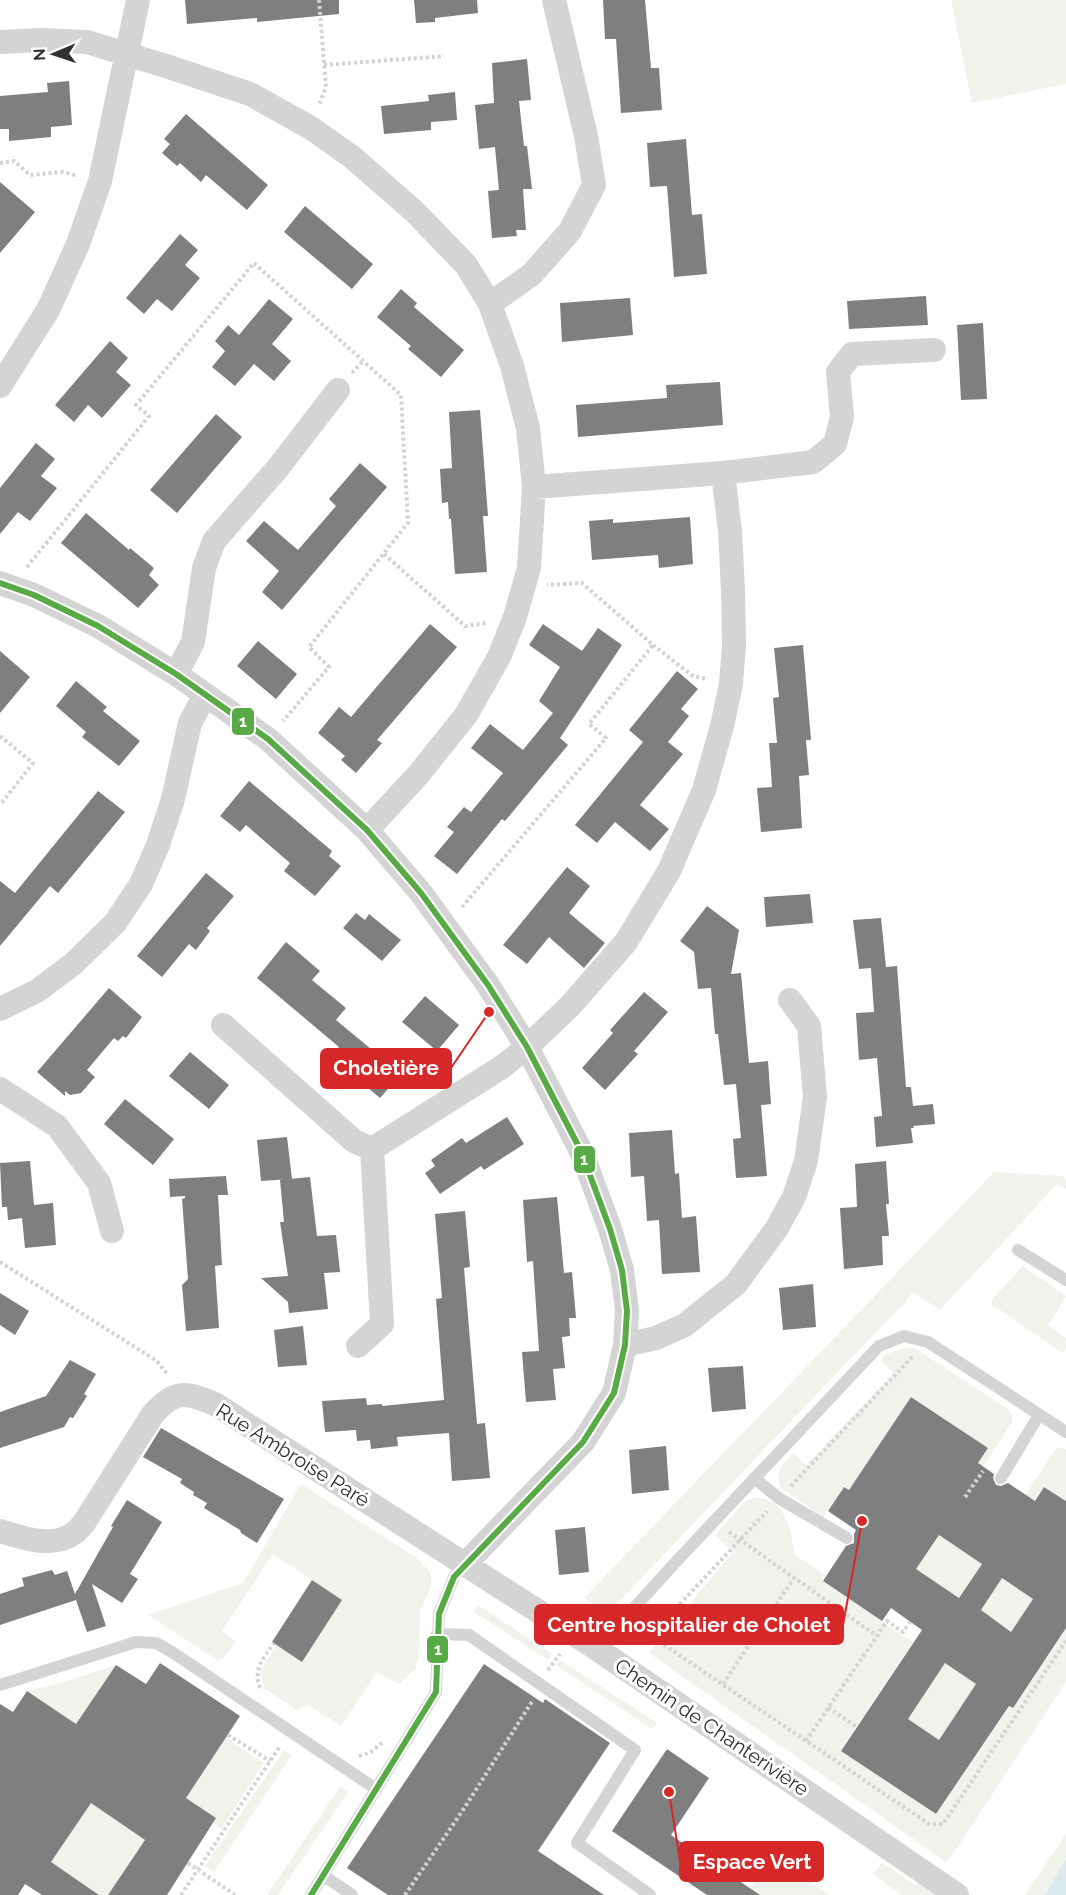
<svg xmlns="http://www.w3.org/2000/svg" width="1066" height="1895" viewBox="0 0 1066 1895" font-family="Raleway,sans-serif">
<rect width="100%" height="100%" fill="#fff"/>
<path fill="#f0f2ec" d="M951,0H1066V84L972,103Z
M994,1172L1062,1176L1066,1179V1189L1057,1184L940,1310L912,1292L902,1307H900L608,1613L584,1598Z
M1024,1267L1066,1296L1048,1326L1066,1338V1349L1063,1353L991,1304L993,1299L1021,1268Z
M905,1348H915L1009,1410L1012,1415V1422L964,1496L959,1492L988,1448L911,1396L856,1479L859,1482L853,1492L844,1486L823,1517L781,1488C774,1473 783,1464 793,1453L806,1465L894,1373L881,1360L886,1354Z
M1059,1447L1066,1449V1500L1044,1486L1015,1529L1007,1523L1054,1451Z
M301,1484L417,1558L431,1573V1586L420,1611L419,1657L416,1668L399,1684L377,1672L341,1726L308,1705L297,1710L264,1688L260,1670L277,1645L302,1661L342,1600L273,1554L222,1631L236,1641L224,1658L217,1660L148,1615L243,1583Z
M754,1498C788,1498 789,1529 795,1555L825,1575L822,1581L913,1642L840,1750L936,1815L1009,1707L1013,1708L1064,1633L1055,1627L1066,1621V1682L957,1848L946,1862L649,1653L733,1552L715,1535L744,1502Z
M939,1535L982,1564L959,1598L916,1569Z
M1002,1578L1033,1599L1011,1632L980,1611Z
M478,1605L552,1654L548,1660L474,1612Z
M560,1660L657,1723L652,1729L556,1665Z
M945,1663L976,1684L939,1740L908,1719Z
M116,1665L76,1724L27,1691L64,1682Z
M83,1729L226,1738L264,1763L221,1829L213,1823L216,1818Z
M284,1750L292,1755L214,1872L205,1866Z
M340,1787L348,1792L278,1895H267Z
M91,1803L145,1840L108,1895H99L51,1862Z
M1066,1834V1895H1025Z
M772,1855L830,1895H746Z
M882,1862L916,1886L919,1882L937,1895H901L873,1874Z"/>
<path fill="#dce9f0" d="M1066,1859V1895H1045Z"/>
<path fill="#7f7f7f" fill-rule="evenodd" d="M185,0H339V14L257,22V18L187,24Z
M414,0H477L478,13L435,18V22L416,23Z
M603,0H645L651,68H659L662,110L621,113L616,39H605Z
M527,59L531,100L519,101L524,146H527L532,189H523L526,230H516L517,236L492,238L488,191L499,190L495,147L479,149L475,105L494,103L492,63Z
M69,81L72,125L51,127V137L9,141V129H0V96L48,92L47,83Z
M455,92L457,120L431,122V130L384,134L381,106L429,101L428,95Z
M186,114L268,185L247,210L206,175L201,182L180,163L177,166L162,153L170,144L164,139Z
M686,139L692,215L702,214L707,274L674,277L667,186L650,187L647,143Z
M0,182L35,212L0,253Z
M305,206L373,264L352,289L284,232Z
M180,234L198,250L185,265L200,278L172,311L157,299L144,314L126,298Z
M401,289L417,303L414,307L464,350L441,377L408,349L411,346L377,317Z
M926,296L928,325L849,329L847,301Z
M630,298L633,335L562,342L560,303Z
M269,299L293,319L272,344L291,361L274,381L254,364L235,386L212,367L225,351L215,341L228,325L239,335Z
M983,323L987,399L961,400L957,325Z
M110,341L128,358L116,372L131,385L102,418L88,405L74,422L55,405Z
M720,382L723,425L578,437L576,405L667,398L666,385Z
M480,410L488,516H483L487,572L455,574L451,519H449L448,502L442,503L440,469L452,468L449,412Z
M216,414L242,437L177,513L150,490Z
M36,443L55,459L41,476L57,488L30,521L18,512L0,534V488Z
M360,463L387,487L282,610L262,592L279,571L246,541L264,521L298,550L336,506L329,499Z
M86,513L129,550L130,548L154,568L149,575L159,585L138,608L61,543Z
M690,517L693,564L659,568L658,555L592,560L589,521L613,519V523Z
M430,624L457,647L377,740L382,743L356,773L341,760L345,756L318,733L339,707L351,717Z
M543,624L582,651L598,628L622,645L560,738L568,745L505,821L502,819L457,874L434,856L454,832L447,827L464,807L471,812L503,773L471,748L490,724L523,750L553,713L539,701L560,667L529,645Z
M258,641L297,674L276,699L237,666Z
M803,645L811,740H806L809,775L799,776L802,828L761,832L757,788L772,787L769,743H777L773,698L779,697L774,648Z
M0,651L30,677L0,713Z
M677,671L698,689L681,709L689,716L668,742L683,754L640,805L669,829L650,851L615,822L597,843L575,825L643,742L629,730Z
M76,681L107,707L103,711L140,741L119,766L82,737L86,732L56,706Z
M249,781L332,851L329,856L341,866L315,896L284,871L290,863L246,825L240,832L220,816Z
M98,791L125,812L58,893L50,886L0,946V881L15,893Z
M567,867L590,886L569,913L605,943L584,968L549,937L527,964L503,945Z
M206,873L234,896L207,928L210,931L196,950L189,944L162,977L137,956Z
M810,894L813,923L766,927L764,897Z
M707,906L739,930L731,974L741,973L749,1063L768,1061L771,1104L761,1105L767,1176L736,1178L733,1139L741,1138L736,1084L724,1085L718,1034H715L711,988L698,989L694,952L680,941Z
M356,913L365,920L369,914L401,940L382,961L343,928Z
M881,918L886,967L897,966L906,1087H911L913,1106L933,1104L935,1124L913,1126L914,1128H911L913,1143L876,1147L874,1117L882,1116L877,1058L859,1060L856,1013L874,1012L871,968L859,969L853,920Z
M286,942L320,971L312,980L346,1008L336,1020L401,1074L380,1098L347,1070L342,1076L326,1062L339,1047L257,978Z
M109,988L142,1017L126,1038L123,1036L118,1041L114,1038L87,1070L95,1077L81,1093L70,1095L65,1091V1096L37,1072Z
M644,992L668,1012L634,1051L638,1054L605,1090L582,1068L613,1033L610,1030Z
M425,996L459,1025L437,1051L402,1022Z
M190,1052L229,1085L209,1109L169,1076Z
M125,1099L174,1139L153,1165L104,1124Z
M507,1117L524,1144L484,1170L481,1166L440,1194L425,1173L435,1166L431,1160L462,1138L466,1143Z
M672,1130L675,1174L679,1173L682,1218L696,1216L700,1272L662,1274L659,1220L647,1221L644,1176L631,1177L629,1133Z
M287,1137L292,1179L261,1181L257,1140Z
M30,1161L34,1205L53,1203L56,1245L25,1248L22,1218L8,1220L7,1207H2L0,1163Z
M886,1161L889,1204H886L889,1236H882L883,1265L844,1269L840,1208L857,1207L855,1164Z
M226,1176L228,1195H218L222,1265L215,1266L219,1328L186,1331L182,1285L188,1279L182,1199L185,1198V1196L170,1197L169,1179Z
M310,1177L317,1236L336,1235L340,1272L324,1273L328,1309L289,1313L288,1302L261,1278L288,1276L280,1222H284L280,1180Z
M557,1197L564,1273L572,1272L576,1318H569L570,1336L562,1337L565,1368L553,1369L556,1400L526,1402L522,1352L539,1351L533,1261L527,1262L523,1200Z
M465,1211L470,1267L464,1268L477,1424L485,1423L490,1478L452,1481L449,1433L397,1437L398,1446L371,1449L370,1440L357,1441L356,1430L325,1432L322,1401L366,1398L367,1405L382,1404V1406L444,1400L436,1299L442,1298L435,1214Z
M813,1284L816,1327L783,1330L779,1288Z
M0,1293L29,1311L15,1335L0,1325Z
M303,1326L307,1365L278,1367L274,1330Z
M70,1360L96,1374L84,1394L87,1396L73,1418L70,1417L64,1427L0,1448V1412L46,1396Z
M743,1366L746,1409L712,1412L708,1368Z
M911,1397L988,1448L978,1463L994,1474L993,1478L996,1485L1001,1486L1008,1483L1035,1501L1044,1487L1066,1501V1628L1013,1708L1009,1706L936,1814L841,1751L922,1630L891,1608L882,1621L823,1581L846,1546L854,1543V1534L856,1530L828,1511L844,1487L849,1490ZM939,1535L982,1564L959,1598L916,1569ZM1002,1578L1033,1599L1011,1632L981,1610ZM945,1663L976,1684L939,1740L908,1719Z
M161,1428L284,1499L257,1543L241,1533L240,1530L204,1508L207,1503L193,1495L194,1492L180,1483L182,1479L143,1457Z
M666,1446L669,1490L632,1494L629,1450Z
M127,1500L162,1522L130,1574L138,1579L122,1603L92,1584L106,1626L87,1632L76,1600L0,1625V1594L24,1586L22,1578L52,1570L55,1575L67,1571L75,1594L113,1527L111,1526Z
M585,1527L589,1572L559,1575L555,1530Z
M312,1580L342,1600L302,1662L272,1642Z
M160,1663L240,1716L186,1798L216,1818L167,1895H108L145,1840L91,1803L51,1862L99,1895H42L25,1884L18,1895H0V1704L13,1712L27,1691L76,1724L116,1665L146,1684Z
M484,1664L543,1703L545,1699L610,1743L538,1851L604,1895H388L347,1868Z
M667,1749L709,1778L671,1835L760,1895H707L612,1831Z"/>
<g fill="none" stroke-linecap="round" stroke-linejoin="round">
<path stroke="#d3d3d3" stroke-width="4" stroke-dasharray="3 3" stroke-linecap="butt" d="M319,0L326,87L319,105
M324,65L444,56
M0,163L14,161L30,175L63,172L78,176
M352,373L364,360
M384,554L465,626L487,623
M27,567L149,416L136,405L254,263L401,395L408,523L309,647L329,667L283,721
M653,645L693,676L707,679
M0,736L33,763L0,805
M462,907L606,738L589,724L653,645L582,583L547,585
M0,1262L157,1361L168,1375
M791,1486L913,1356
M965,1497L983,1471
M729,1532L877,1636
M639,1628L929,1824H943L1066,1641
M651,1635L767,1511
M548,1670L560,1654
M723,1684L794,1578
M260,1688C253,1668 263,1659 274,1643
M828,1708L857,1727
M228,1735L270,1761
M806,1741L887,1621L903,1632L910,1622
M359,1756L371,1752L383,1742
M188,1863L235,1895
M181,1895L280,1746
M405,1895L465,1807L533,1700"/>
<path stroke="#d4d4d4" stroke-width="12" d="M1018,1250L1066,1280
M754,1478L780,1499L847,1538
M1001,1478L1039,1415
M437,1634L469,1635L635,1750L577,1843L650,1895
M597,1649L673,1565L879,1346L904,1336L928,1342L1066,1432
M0,1685L136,1642L156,1643L172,1652L376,1789
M323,1875L352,1895
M311,1895L436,1692L439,1614L454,1577L464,1565"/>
<path stroke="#d4d4d4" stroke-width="24" d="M0,42L41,40L87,42L166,66L250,94L311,128L352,157L415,212L466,265L490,304L512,366L528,428L534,487L529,568L515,617L499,657L466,715L418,775L367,830
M490,304L532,274L570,231L594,185L586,136L554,0
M0,386L48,310L78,244L100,181L138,0
M723,473L813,462L835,444L842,417L838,372L852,354L934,350
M0,583L34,595L98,626L176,674L268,739L367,830L421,893L488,985L527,1047L581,1151L610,1229L622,1270L627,1311L625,1345L614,1393L583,1442L464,1565
M176,674L193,642L204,568L214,541L277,469L338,390
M0,1009L37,991L73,964L115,923L141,884L158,845L173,799L190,723L205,695
M223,1025L354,1141L372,1149
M0,1089L57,1126L99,1183L112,1231
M625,1345L656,1338L685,1325L736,1284L777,1228L794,1197L806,1161L815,1097L809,1026L790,1000
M358,1346L382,1324L372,1149L502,1067L527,1047L570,1006L626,942L669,871L704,790L722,726L731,684L734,646L733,590L730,531L723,473L534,487
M0,1531C22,1538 54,1549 74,1533C78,1531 81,1526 84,1523L153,1414C176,1389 186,1392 215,1404L597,1649L957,1895"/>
<g stroke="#fff" stroke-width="10">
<path id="bus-1" d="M0,583L34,595L98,626L176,674L268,739L367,830L421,893L488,985L527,1047L581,1151L610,1229L622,1270L627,1311L625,1345L614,1393L583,1442L454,1577L439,1614L436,1692L311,1895"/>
</g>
<use href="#bus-1" stroke="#57aa46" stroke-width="6"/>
</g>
<g text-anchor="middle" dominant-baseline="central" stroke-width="6" stroke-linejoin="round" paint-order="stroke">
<g font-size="20" fill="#303030" stroke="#fff">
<text transform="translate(293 1455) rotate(32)">Rue Ambroise Paré</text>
<text transform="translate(712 1727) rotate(34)">Chemin de Chanterivière</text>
</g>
</g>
<path fill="none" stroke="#d62828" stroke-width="2" d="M489 1012L451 1068M862 1521L843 1625M669 1792L680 1861"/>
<g fill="#d62828" stroke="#fff" stroke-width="2">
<circle cx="489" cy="1012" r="6"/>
<circle cx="862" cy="1521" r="6"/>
<circle cx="669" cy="1792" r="6"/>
</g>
<g fill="#d62828" stroke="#d62828" stroke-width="2">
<rect x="321" y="1049" width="130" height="39" rx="6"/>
<rect x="535" y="1605" width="308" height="39" rx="6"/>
<rect x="680" y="1842" width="143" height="39" rx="6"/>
</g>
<g font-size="21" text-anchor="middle" font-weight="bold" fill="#fff">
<text x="386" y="1075">Choletière</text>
<text x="689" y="1632">Centre hospitalier de Cholet</text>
<text x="752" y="1869">Espace Vert</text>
</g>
<g stroke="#fff" stroke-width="2">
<rect x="231" y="707" width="24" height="29" rx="6" fill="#57aa46"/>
<rect x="573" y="1145" width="23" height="29" rx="6" fill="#57aa46"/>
<rect x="426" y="1635" width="23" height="29" rx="6" fill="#57aa46"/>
</g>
<g font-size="16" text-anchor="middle" font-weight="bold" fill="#fff">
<text x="243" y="727">1</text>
<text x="584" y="1165">1</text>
<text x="438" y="1655">1</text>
</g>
<g transform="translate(54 54) rotate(268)" stroke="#ffffff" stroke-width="4.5" paint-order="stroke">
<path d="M0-4.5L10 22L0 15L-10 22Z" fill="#303030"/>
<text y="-9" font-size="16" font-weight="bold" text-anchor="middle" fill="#303030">N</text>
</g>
</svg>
